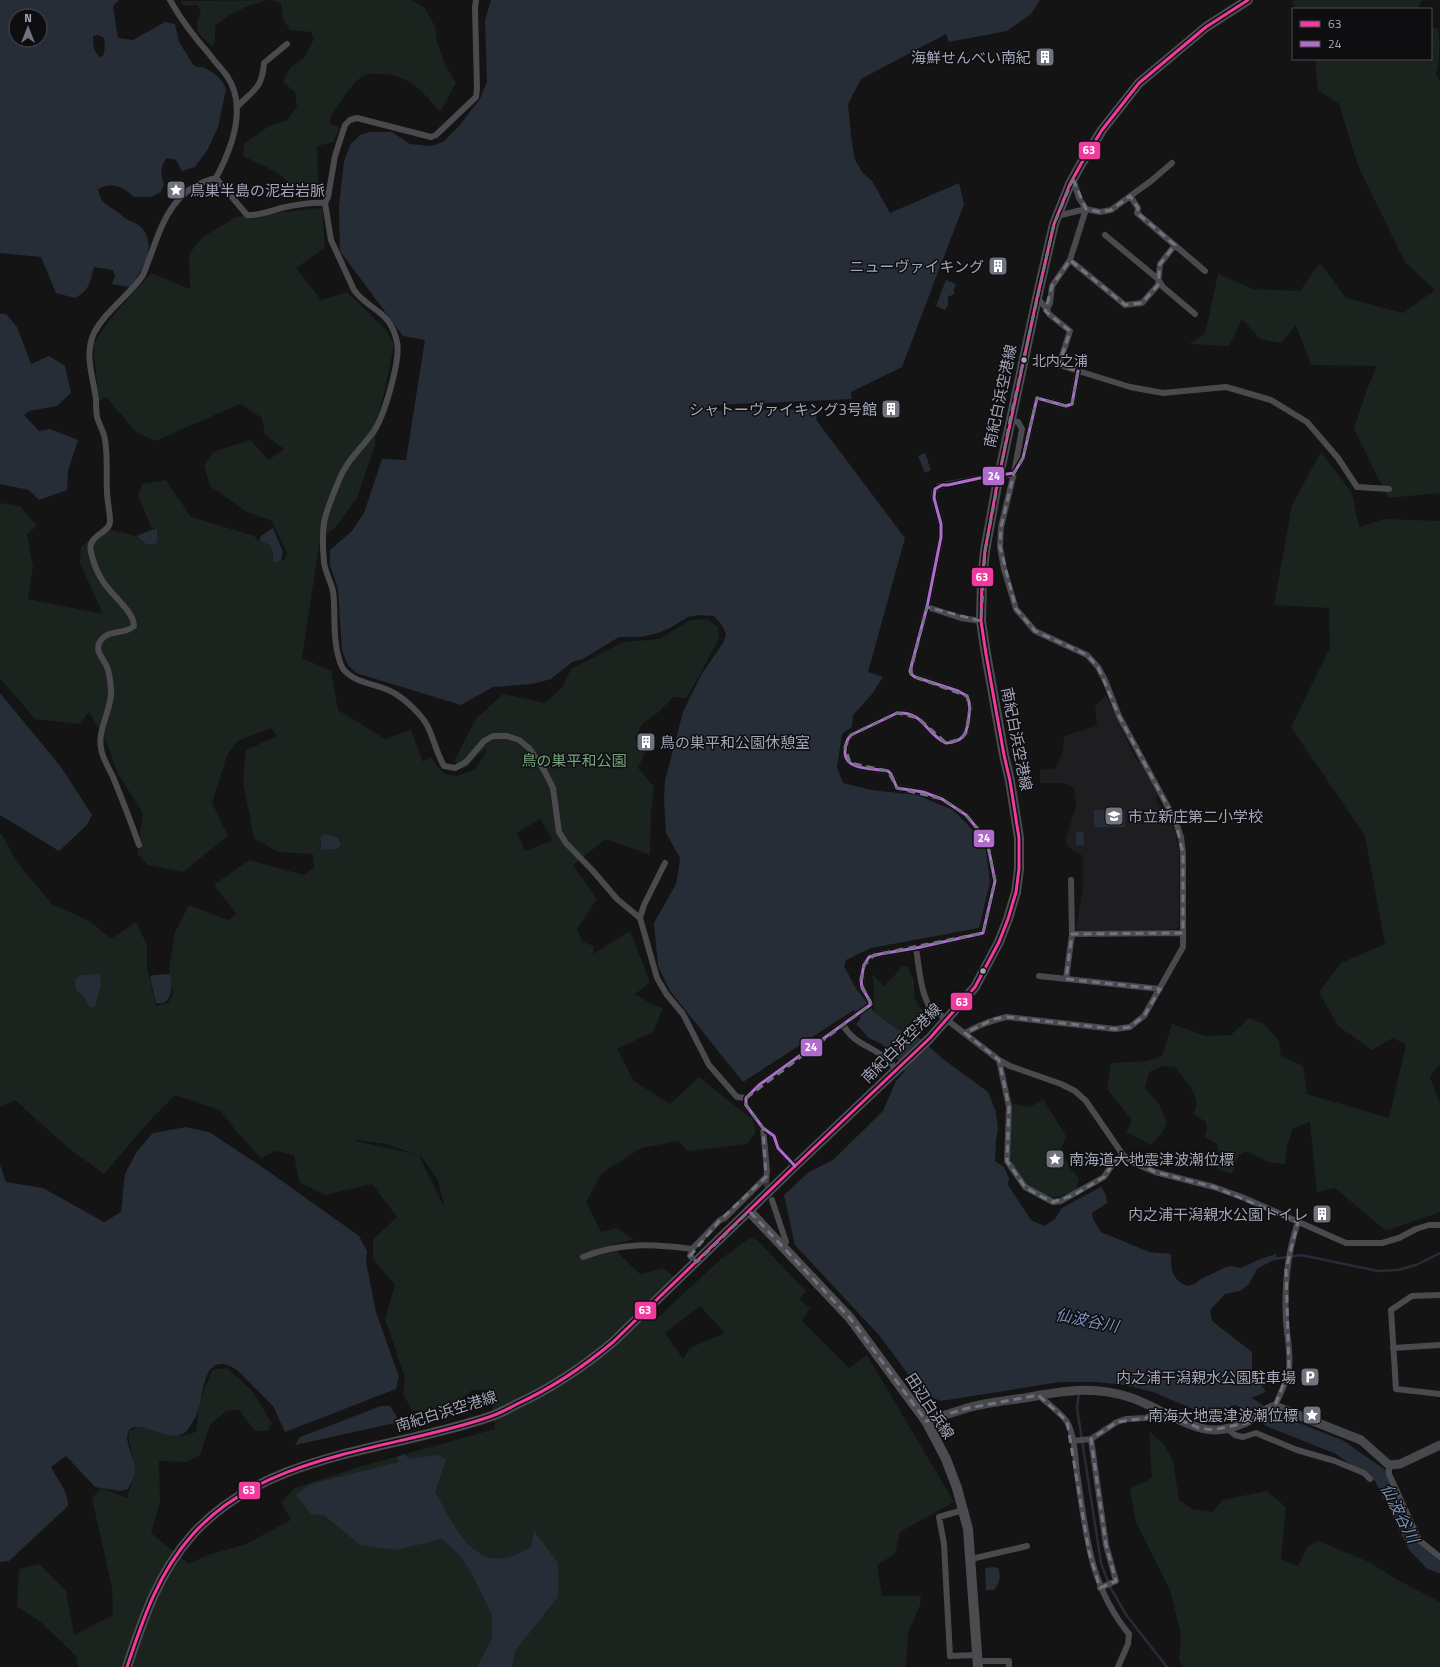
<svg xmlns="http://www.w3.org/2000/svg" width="1440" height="1667" viewBox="0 0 1440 1667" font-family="'Titillium Web','Noto Sans JP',sans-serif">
<rect width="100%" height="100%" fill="#141414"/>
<path fill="#1e1e20" d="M1106,695L1132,751L1138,762H1140L1158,796L1155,799L1160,807L1165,808L1175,831L1179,852V926L1176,929L1079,931L1076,928L1083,889V856L1069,847L1065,841L1076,807L1074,788L1064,783H1040V770L1056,768L1063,751L1064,736L1097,726L1095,706Z"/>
<path fill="#1b231e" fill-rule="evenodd" d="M267,0C245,7 233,11 215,26V39L213,47C199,35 192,31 201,12L197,5L184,6L180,1Z
M269,0H411L424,7L435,26L437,42L445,65L456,83L440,112C422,91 410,75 380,74C376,74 369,73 365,75C349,84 341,104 330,117V124L340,127L333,142L317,146L318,182L322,193L307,196L297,195C287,173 263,166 243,156L244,144L269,126L286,121L297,107L295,92L283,82L290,68L304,58L314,39L311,32L290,30L283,19L281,3Z
M1296,0H1422L1417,9H1296L1292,1Z
M1431,27L1438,29C1440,45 1440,59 1436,74L1440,82V493L1388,498L1354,429L1368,387L1377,366L1311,365L1296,325L1281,343L1260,339L1242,319L1229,346L1189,344L1205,334L1218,274L1253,289L1300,291L1320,263L1346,298L1403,313L1435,290L1405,262L1358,166L1339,104L1318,90L1315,59H1431Z
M322,208L325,248L296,268L321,300L347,292L385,329L394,344L384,394L377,420L375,445L357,498L335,528L320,539L302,658L331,671L338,710L385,739L411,730L423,762L430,757L444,774L457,776L475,770L487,751L486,748L464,769L454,761L476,719L503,694L545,703L562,688L571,669L623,642L659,639L690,620L707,619L718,627L719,639L687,698L673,697L660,711L642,724L635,739L646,751L638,768L654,787L651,812L650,855L606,839L573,865L597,899L577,929L583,942L594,946L593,954L630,931L650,982L635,994L653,1005L663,1008L653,1032L617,1049L634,1081L670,1104L699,1077L752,1119L756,1132L747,1144L688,1151L679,1141L641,1148L602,1173L586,1202L601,1232L616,1228L634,1239L612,1245L619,1254L640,1274L664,1268L675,1278L641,1308L654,1321L721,1259L750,1238L757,1240L806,1291L800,1299L810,1308L802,1321L849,1368L867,1355L954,1502L900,1532L895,1554L877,1565L882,1596H921L920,1605L908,1633L906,1667H78L76,1656L42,1623L17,1606L19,1569L39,1564L66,1591L74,1635L113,1615L112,1588L92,1498L101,1488L127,1498L135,1471L128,1433L138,1426L181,1436L196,1432L199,1403L212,1370L227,1368L252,1391L272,1423L268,1431H255L239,1410L226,1411L210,1425L200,1455L186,1462L159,1461L160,1502L151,1533L189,1564L205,1556L246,1544L291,1520L281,1502L295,1488L359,1467L495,1429L490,1390H472L452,1407L432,1412L412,1410L403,1394L405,1378L385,1319L395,1285L373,1259V1239L397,1217L372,1184L325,1195L299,1182L294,1155L276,1151L261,1158L238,1133L220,1110L175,1095L152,1118L104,1174L66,1146L15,1100L0,1107V833L3,836L16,861L52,904L91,922L111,939L136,922L147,945V968L156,1006L168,1003L173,995L169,968L175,932L189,905L228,920L236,914L214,885L249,860L304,875L314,868L313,854L278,852L254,838L243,782L246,750L277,736L271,728L238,741L227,755L212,803L228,836L183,872L148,865L137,853L143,813L118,774L107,743L89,712L79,724L35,719L0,678V503L20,506L37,526L27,534L33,567L28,599L103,614L80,563L81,547L103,528L133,535L147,545L157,529L151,527L138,495L142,484L166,480L191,517L254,536L259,541L270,545L273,554V563L281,560L284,561L287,553L272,521L247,512L210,486L204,465L213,452L250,440L269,460L284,449L265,435L262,418L240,404L155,441L136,432L106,397L99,401L93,344L110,319L151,273L190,289L189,254L203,237L236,217ZM540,819L553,840L525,851L517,833ZM356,1140L387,1144L414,1154L356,1141ZM419,1156L422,1157L438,1180L445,1209ZM700,1306L725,1333L690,1348L683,1359L665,1333Z
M1321,452L1352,493L1359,527L1384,519L1440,521V1064L1430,1077L1440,1104V1212L1386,1231L1335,1188L1317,1192L1310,1122L1293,1128L1287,1146L1285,1164L1268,1162L1246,1151L1238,1157L1232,1174L1217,1169L1219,1154L1217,1144L1205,1137L1207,1128L1206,1122L1193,1114C1204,1097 1184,1080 1175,1067L1163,1066L1149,1072L1145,1088L1159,1104L1167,1123L1161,1134L1151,1145L1126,1132L1132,1120L1107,1089L1111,1063L1147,1061L1162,1056L1172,1024L1206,1036L1231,1035L1249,1018L1264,1024L1279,1041L1281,1056L1303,1066L1307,1094L1389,1118L1406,1045L1393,1038L1372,1050L1338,1026L1319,992L1341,963L1385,944L1365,836L1291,727L1330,648L1329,608L1274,605L1292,505Z
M902,966L908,967L914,980V996L918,1005L932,1020L917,1036L898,1030L874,1012V991L872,974L884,986L894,976Z
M1043,1099L1066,1136L1061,1149L1069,1167L1079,1179L1076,1191L1059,1197H1051L1028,1186L1010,1162V1127L1013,1104L1030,1107Z
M1149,1431L1164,1445L1173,1461L1179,1500L1192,1509L1212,1512L1223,1500L1267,1491L1286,1507L1281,1559L1298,1566L1307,1547L1318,1541L1369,1562L1396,1579L1440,1602V1667H1184L1179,1661L1181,1634L1170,1590L1136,1522L1130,1489L1152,1478Z"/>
<path fill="#262d37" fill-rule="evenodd" d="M0,0H119L113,6L118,38L133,40L165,22L175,24L179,42L194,66L205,68L216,75L222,81L226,89L218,127L208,149L195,167L182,171L176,160L167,158C160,166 160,174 164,184L161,192L151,197H134C122,186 113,182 98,189C101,204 105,203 116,211C120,213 123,217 126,219C132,222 137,223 142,228C158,248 142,270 130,287L112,284L115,276L113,270L94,267C90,282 90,290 75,298L56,293L41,257L0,253ZM16,16H40V40H16ZM97,35L103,37C106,43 105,49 103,56L100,57C93,51 93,45 93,36Z
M491,0H1040L1031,14L1007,31L949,42L946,34L861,79L848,104L851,136L855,160L862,172L872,181L890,213L959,183L964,204L902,367L851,392L852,399L713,405V411L815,409L817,421L905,538L868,672L883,677L872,694L853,715L852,727L842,734L837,767L843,783L871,790L917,795L953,810L968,825L985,845L990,882L979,928L871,948L846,960L844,966L855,987L874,1012L898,1030L917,1036L943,1059L988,1092L996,1112L998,1130L996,1140L995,1161L1004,1167L1009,1178L1008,1185L1031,1220L1044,1226L1055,1219L1062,1208L1101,1187L1106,1195L1107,1203L1092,1213L1093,1219L1101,1232L1149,1252L1171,1254C1171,1269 1171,1279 1187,1286L1195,1284L1201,1279L1224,1268L1231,1266L1241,1268L1258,1260L1276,1254L1277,1258L1257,1269L1249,1284L1240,1291L1225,1294L1210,1310L1212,1321L1252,1352V1371L1266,1392L1213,1414L1193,1409L1153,1392L1125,1385L1096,1382H1060L941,1401L922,1393L879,1335L795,1245L784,1195L809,1172L833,1160L883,1111L896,1081L905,1071L897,1059L882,1044L869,1038L856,1024L861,1018L854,1010L743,1082L670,991L658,966L654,923L676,884L679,867L680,858L666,833L664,800L665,781L683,712L701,675L723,643L726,635L723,627L714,616L699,615L688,617L670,628L658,633L641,637H619L583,659L572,662L551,679L532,684L493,687L461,705L356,673L348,665L342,651L338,589L330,565V550L352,531L364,513L382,459L406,460L425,340L403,336L340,251L339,206L344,162L350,145L360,135L370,132H392L410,144L431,146L443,142L459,126L480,99L487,82L485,20Z
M946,280L956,284L954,289V294L948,297V305L945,310L936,306Z
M0,314H6L17,327L31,364L49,356L65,366L71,393L57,406L29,411L24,415L39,431L50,429L78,440L68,471L67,490L39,500L29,490L0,484Z
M925,453L931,470L925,473L918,456Z
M157,528V543L147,545L136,536Z
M273,528L283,552L281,560L273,563V554L270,545L259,541L261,536Z
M0,693L61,767L92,815L86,826L59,851L0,815Z
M1094,810H1125V827H1094Z
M1076,832H1083L1084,845H1076Z
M325,834L338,838L341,845L337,849L321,850V836Z
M100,974L101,983L96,1004L94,1007H90L84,997L76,989L75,979L82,975Z
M170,974C173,985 172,1007 156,1003L150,977L153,975Z
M186,1127L209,1132L268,1171L359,1236L367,1251L366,1262L376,1312L399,1377L396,1389L285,1432L273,1406L237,1370C201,1347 205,1396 196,1416C194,1420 191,1425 188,1429C174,1450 135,1413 128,1433C124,1445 137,1460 135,1472C134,1477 130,1484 128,1489L120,1491L95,1487L66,1456L51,1467C57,1479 68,1491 68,1506L9,1561L0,1562V1165L6,1182L43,1188L104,1222L121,1212L125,1174L137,1151L153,1133Z
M381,1406H390L397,1417L395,1423L295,1445L300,1437Z
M404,1454L409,1459L437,1455L446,1459L435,1492C458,1532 477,1581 531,1547L534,1531L558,1563V1597L515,1651L512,1667H477L492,1638V1615L473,1576L462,1558L442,1539L396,1550L360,1545L324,1515L311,1514L296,1495L311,1484L399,1462L397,1457Z
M995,1567L998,1568C1002,1577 999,1583 994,1590H986L985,1568Z"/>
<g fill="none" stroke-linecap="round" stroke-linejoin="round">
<path stroke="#262d37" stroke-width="2.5" d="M1274,1259L1301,1255L1378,1271L1398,1270L1416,1265L1440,1253
M1079,1393L1077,1408L1101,1563L1110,1587L1127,1616L1167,1667"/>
<path stroke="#262d37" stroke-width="15" d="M1227,1390L1271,1420L1339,1447L1381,1476L1415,1545L1431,1562L1440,1566"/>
<path stroke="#313135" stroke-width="6" stroke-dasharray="6 3" stroke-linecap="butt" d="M980,478L1009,475
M766,1182L772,1200"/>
<path stroke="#49494e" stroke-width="6" d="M237,107C254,89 262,89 264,63L287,44
M216,178L247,215C258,216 270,211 281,208C295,205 311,202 325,203L331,240L354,290C369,311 390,309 397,342C401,360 384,416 374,431C362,448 346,461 339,480C334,493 326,510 324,523C322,535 323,551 324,562C325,572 331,582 333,591C336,612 332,634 338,655C339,659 341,668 345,671C357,684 379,684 394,693C405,699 423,716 428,727C434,740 437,754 444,766L455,768L466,762L484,741L493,736H507L519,740L529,748L544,770L553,788L559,832L566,843L593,871L617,899L640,918L657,978L667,995L683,1014L709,1065L737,1097L746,1098
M1073,179L1079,198L1086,209L1100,212L1111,210L1151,181L1172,163
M1130,196L1138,208L1137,213L1205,271
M325,203L328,197L335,156L345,125L350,120L357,118L431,137L436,135L476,97L477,88L475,8L476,0
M1057,216L1086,209
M1105,235L1158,279L1163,287L1195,314
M1070,260L1125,305L1142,303L1158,285L1160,264L1175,245
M1037,298L1047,309L1049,314L1070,331L1059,365L1130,387L1163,393L1226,387L1271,400L1307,422L1338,458L1357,487L1389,489
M1047,309L1050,303L1052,286L1070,260L1086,209
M1009,475L1014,473L1023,458L1037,398L1066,406L1072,404L1078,371
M927,607L961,618L981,621
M139,845C131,822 122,799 113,777C109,768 102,758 101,748C97,729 113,708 111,689C110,681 110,674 107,667C104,658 93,651 101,640C109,629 125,635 134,626C134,611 110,594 102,580C97,572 93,561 91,552C86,535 111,533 110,521C110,511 107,501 107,491C106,474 108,457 105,440C104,431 99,425 97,417C96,411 96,405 96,399C93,377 84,354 94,333C106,310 129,296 143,275C160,234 166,190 216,178C232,148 248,107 227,76C222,69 215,62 210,55C195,38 181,20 170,0
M640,918L644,905L665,863
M1072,934L1183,933
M916,948C919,966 920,989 929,1006L999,1060L1010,1066L1061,1084L1075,1091L1086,1101L1123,1155L1136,1164L1155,1172L1214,1187L1242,1197L1346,1243H1382L1399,1238L1416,1229L1429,1225H1440
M1039,976L1160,989
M1066,979L1072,934L1071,880
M843,1025C853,1042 865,1044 880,1054C887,1058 891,1064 896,1069
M965,1033C979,1025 991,1020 1007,1017L1115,1029L1130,1027L1144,1016L1183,947V853L1181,837L1175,820L1119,716L1105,680L1098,667L1087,655L1035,631L1016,609L1004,569L1000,547L1001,527L1014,473L1022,429L1018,422L1010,420
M999,1060L1009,1107L1007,1161L1025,1187L1053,1202L1061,1201L1104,1177L1116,1159L1123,1155
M763,1128L767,1171L766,1180
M795,1166L778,1148L774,1136L763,1128L746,1105V1098L759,1085L870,1005V1001L862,988L861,979L864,965L869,957L880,954L916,948L983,933L995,881L988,846L981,833L966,815L942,799L923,792L897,788L891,774L888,771C874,768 846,771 845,753C845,746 846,740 851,735L897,713C924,711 926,735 946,743C964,743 968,731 969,715C970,709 970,702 967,696L958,691L915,677L911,674L910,671L927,607L941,537V524L934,498V492L939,486L980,478
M772,1200L786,1242L783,1247
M583,1257C621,1242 653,1244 692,1249
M697,1262L690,1256L692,1249L720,1220L725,1218L766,1177
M1440,1295L1412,1296L1391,1310L1396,1389L1440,1394
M1393,1348L1440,1345
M1038,1395C1046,1402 1062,1414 1067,1422C1075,1437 1075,1457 1077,1473C1086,1533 1089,1585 1129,1634L1128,1644L1118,1667
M1275,1406C1280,1394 1287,1382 1289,1369C1291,1353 1287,1337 1286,1321C1284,1286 1287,1254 1298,1222
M1226,1428L1235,1435L1243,1437L1256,1433L1297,1450L1335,1461L1364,1473L1370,1479
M1091,1439L1106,1545L1116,1581L1100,1588
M1072,1441L1091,1439L1117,1422L1126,1419L1146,1418L1159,1411
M1389,1465V1474L1419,1540L1440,1557
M963,1510L939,1517L944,1544L950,1656L977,1655
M971,1559L1027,1546
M978,1661H1009V1667"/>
<path stroke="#47484c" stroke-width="9" d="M926,1421C939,1417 951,1413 964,1409C983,1403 1004,1401 1024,1398C1062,1391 1093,1385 1132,1398C1155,1406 1191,1430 1214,1430C1228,1430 1245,1424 1257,1416C1264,1412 1268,1408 1275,1406L1361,1440L1389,1465L1400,1464L1440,1445"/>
<path stroke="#4b4b50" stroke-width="10" d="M749,1211L850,1318L926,1421L946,1459L957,1488L968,1529L978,1667
M127,1667C143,1619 158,1573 193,1534C267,1452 390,1451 489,1417C498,1414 508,1409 517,1404C554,1387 582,1368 613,1342L795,1166L930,1038L975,987L999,942L1008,919L1016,892L1019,869V838L1010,781L1004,755L986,654L981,621L982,580L985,551L997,485L1037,298L1054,224L1070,184L1081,164L1102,130L1139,83L1206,27L1248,0"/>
<g stroke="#0e0e10" stroke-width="6">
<path id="bus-1" d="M127,1667C143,1619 158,1573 193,1534C267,1452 390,1451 489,1417C498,1414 508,1409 517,1404C554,1387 582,1368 613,1342L795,1166L930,1038L975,987L999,942L1008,919L1016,892L1019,869V838L1010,781L1004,755L986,654L981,621L982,580L985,551L997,485L1037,298L1054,224L1070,184L1081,164L1102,130L1139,83L1206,27L1248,0"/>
</g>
<g stroke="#0e0e10" stroke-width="6">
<path id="bus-2" d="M795,1166L778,1148L774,1136L763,1128L746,1105V1098L759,1085L870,1005V1001L862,988L861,979L864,965L869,957L880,954L916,948L983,933L995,881L988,846L981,833L966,815L942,799L923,792L897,788L891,774L888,771C874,768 846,771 845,753C845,746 846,740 851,735L897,713C924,711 926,735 946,743C964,743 968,731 969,715C970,709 970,702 967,696L958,691L915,677L911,674L910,671L927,607L941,537V524L934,498L935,489L942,485H948L980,478L1014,473L1023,458L1037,398L1066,406L1072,404L1078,371"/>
</g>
<use href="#bus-1" stroke="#f13a9d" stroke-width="3"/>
<use href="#bus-2" stroke="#b06ccc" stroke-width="3"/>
</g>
<path fill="none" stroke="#71737e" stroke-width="3" stroke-dasharray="8 5" stroke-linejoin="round" d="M1073,179L1086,209L1100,212L1111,210L1130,196L1138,208L1137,213L1175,245L1160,264L1158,285L1142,303L1125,305L1070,260L1052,286L1045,311L1070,331L1059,365L1078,371L1072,404L1066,406L1037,398L1023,458L1014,473L1001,527L1000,547L1016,609L1035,631L1087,655L1098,667L1119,716L1175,820L1183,853V933L1072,934L1066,979L1160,989L1144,1016L1130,1027L1115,1029L1007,1017L994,1019L965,1033L999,1060L1009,1107L1007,1161L1025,1187L1040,1196L1053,1202L1074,1195L1104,1177L1116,1159L1123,1155L1155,1172L1214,1187L1298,1222L1286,1269L1289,1369L1275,1406L1246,1423L1213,1430L1199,1428L1159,1411L1146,1418L1117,1422L1091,1439L1106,1545L1116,1581L1100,1588L1089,1552L1067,1421L1038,1395L964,1409L926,1421L850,1318L749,1211L697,1262L690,1256L720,1220L766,1177L763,1128L746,1105V1098L871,1004L861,984L864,965L874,955L983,933L995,881L988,846L978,829L966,815L942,799L897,788L888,771L850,763L845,747L851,735L897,713L918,718L946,743L961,739L966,733L970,708L967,696L912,676L911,669L927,607L981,621L985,551L1010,420L1054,224Z"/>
<defs>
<g id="building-square" transform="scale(1)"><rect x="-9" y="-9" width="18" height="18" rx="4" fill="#71737e" stroke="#0e0e10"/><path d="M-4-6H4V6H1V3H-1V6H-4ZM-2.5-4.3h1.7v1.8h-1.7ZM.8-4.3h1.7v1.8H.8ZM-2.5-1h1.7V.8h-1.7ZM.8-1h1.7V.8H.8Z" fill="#fff"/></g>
<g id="sight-square" transform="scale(1)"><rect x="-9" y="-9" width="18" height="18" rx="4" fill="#71737e" stroke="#0e0e10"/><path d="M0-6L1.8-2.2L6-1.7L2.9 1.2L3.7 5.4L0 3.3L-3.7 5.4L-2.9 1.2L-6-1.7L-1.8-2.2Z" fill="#fff"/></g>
<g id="school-square" transform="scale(1)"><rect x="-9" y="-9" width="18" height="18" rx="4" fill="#71737e" stroke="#0e0e10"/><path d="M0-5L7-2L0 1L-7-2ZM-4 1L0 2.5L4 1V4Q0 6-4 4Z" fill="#fff"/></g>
<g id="parking-square" transform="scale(1)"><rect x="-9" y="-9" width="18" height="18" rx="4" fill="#71737e" stroke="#0e0e10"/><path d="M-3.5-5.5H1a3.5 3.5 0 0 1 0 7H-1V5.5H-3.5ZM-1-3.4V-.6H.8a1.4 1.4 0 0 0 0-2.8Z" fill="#fff"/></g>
</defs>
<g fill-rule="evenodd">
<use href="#building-square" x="1045" y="57"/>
<use href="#sight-square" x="176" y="190"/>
<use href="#building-square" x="998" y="266"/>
<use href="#building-square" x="891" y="409"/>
<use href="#building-square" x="646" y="742"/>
<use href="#school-square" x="1114" y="816"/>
<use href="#sight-square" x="1055" y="1159"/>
<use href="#building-square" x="1322" y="1214"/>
<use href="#parking-square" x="1310" y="1377"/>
<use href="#sight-square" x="1312" y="1415"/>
</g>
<g fill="#a3a6b7" stroke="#0e0e10" stroke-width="1.5">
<circle cx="1024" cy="360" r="3.5"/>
<circle cx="983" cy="971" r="3.5"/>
</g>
<g text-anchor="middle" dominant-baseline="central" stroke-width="3" stroke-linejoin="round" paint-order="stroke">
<g font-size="14" fill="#a3a6b7" stroke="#0e0e10" text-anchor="start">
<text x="1032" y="360">北内之浦</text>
</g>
<g font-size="15" fill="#a3a6b7" stroke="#0e0e10" text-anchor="end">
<text x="1031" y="57">海鮮せんべい南紀</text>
<text x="190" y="190" text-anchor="start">鳥巣半島の泥岩岩脈</text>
<text x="984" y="266">ニューヴァイキング</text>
<text x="877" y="409">シャトーヴァイキング3号館</text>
<text x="660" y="742" text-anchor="start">鳥の巣平和公園休憩室</text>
<text x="1128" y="816" text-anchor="start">市立新庄第二小学校</text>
<text x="1069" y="1159" text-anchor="start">南海道大地震津波潮位標</text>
<text x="1308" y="1214">内之浦干潟親水公園トイレ</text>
<text x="1296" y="1377">内之浦干潟親水公園駐車場</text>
<text x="1298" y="1415">南海大地震津波潮位標</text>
</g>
<g font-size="15" fill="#a3a6b7" stroke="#0e0e10">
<text transform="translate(1000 396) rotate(-78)">南紀白浜空港線</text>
<text transform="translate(1017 739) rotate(79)">南紀白浜空港線</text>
<text transform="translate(901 1043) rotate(-45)">南紀白浜空港線</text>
<text transform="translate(930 1406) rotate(57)">田辺白浜線</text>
<text transform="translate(446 1411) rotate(-17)">南紀白浜空港線</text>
</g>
<g font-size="15" fill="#78a480" stroke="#0e0e10">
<text x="574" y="760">鳥の巣平和公園</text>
</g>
<g font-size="16" font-style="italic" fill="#768fb6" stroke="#0e0e10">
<text transform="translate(1087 1320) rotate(11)">仙波谷川</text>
<text transform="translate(1400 1513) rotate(63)">仙波谷川</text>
</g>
</g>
<g stroke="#0e0e10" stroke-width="1.5">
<rect x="1078" y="141" width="23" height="19" rx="4" fill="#f13a9d"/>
<rect x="982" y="466" width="23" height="20" rx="4" fill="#b06ccc"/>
<rect x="971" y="567" width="23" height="20" rx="4" fill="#f13a9d"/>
<rect x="973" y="829" width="22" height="19" rx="4" fill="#b06ccc"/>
<rect x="950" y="992" width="23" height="19" rx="4" fill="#f13a9d"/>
<rect x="800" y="1038" width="23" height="19" rx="4" fill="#b06ccc"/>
<rect x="634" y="1301" width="23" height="19" rx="4" fill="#f13a9d"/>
<rect x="238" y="1481" width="23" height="19" rx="4" fill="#f13a9d"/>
</g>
<g font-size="11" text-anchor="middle" font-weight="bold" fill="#fff">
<text x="1089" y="154">63</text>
<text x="994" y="480">24</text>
<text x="982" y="581">63</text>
<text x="984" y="842">24</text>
<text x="962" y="1006">63</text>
<text x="811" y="1051">24</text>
<text x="645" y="1314">63</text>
<text x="249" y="1494">63</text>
</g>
<rect x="1292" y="8" width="140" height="52" fill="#0e0e10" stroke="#4a4b53"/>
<rect x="1300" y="21" width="20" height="6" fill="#f13a9d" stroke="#4a4b53"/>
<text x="1328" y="28" font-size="12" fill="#a3a6b7">63</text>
<rect x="1300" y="41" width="20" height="6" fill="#b06ccc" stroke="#4a4b53"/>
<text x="1328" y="48" font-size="12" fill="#a3a6b7">24</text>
<g transform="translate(28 28)"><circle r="19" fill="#0e0e10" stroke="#4a4b53"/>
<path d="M0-3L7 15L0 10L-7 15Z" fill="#71737e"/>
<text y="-6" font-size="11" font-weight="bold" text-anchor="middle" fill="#a3a6b7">N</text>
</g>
</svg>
